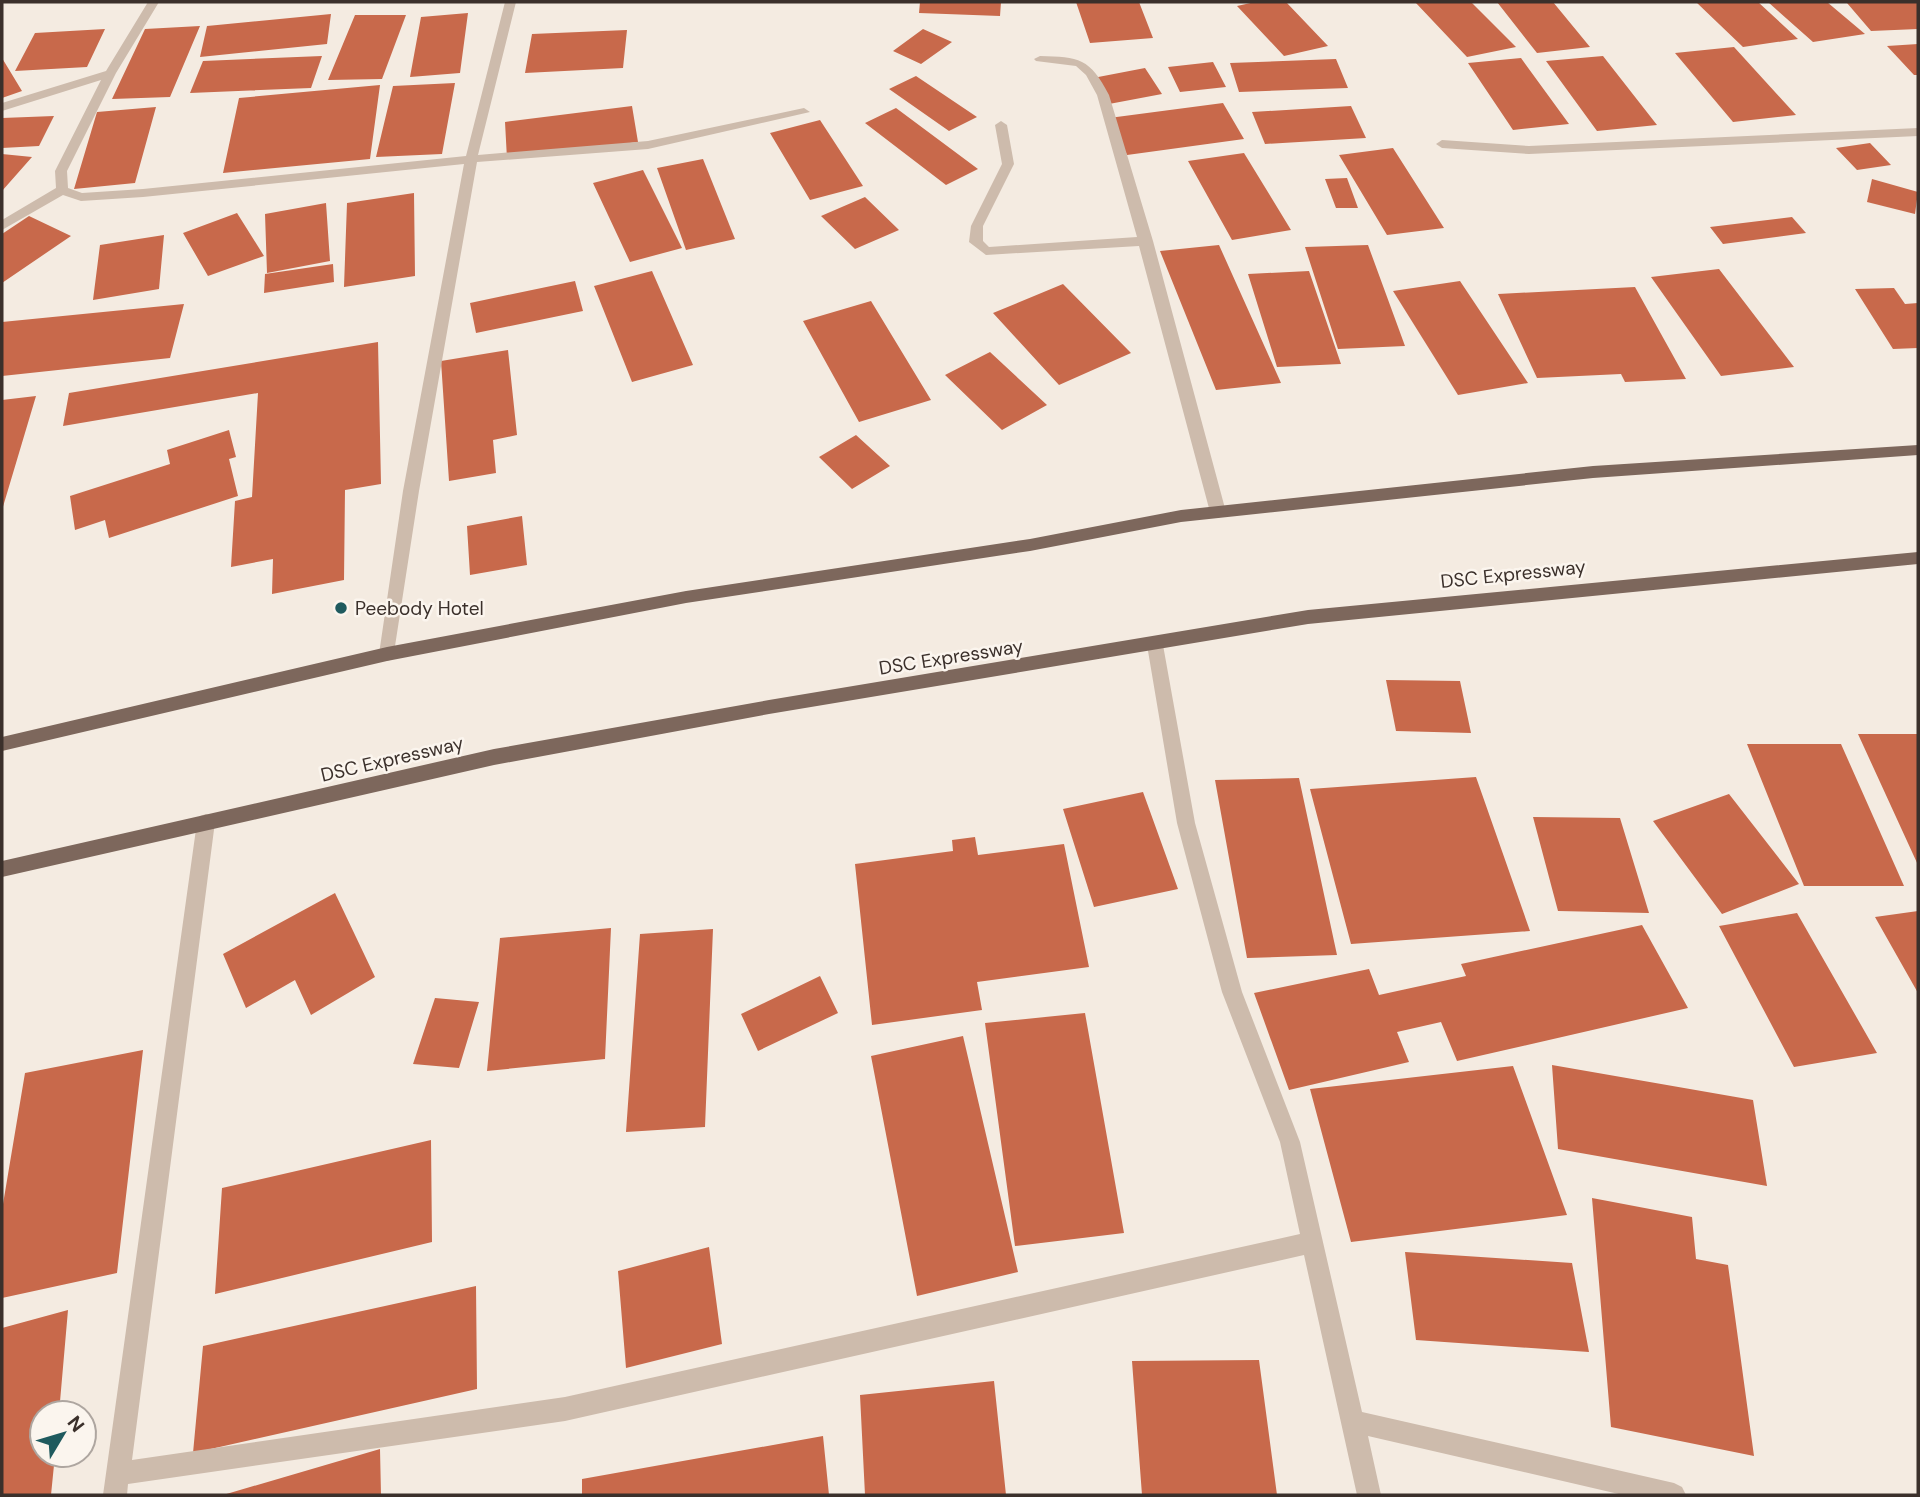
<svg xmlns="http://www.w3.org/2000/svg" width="1920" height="1497" viewBox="0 0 1920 1497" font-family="'DM Sans',sans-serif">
<rect width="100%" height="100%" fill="#f4ebe1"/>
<path fill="#c8694b" d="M920,2H1001L1000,16L919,13Z
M1076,2H1139L1153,38L1090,43Z
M1255,2H1286L1328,46L1284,56L1237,6Z
M1415,2H1471L1516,47L1467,57Z
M1497,2H1553L1590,47L1537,53Z
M1696,2H1758L1798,39L1743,47Z
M1768,2H1827L1865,34L1813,42Z
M1918,2V29L1871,31L1847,3Z
M468,13L460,73L410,77L421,17Z
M331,14L327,44L200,57L207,26Z
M355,15H406L382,79L328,80Z
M200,26L170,97L112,99L145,29Z
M105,29L87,67L15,71L35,33Z
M923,29L952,42L921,64L893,51Z
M627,30L623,68L525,73L532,34Z
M1918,44V75H1914L1887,46Z
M1734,47L1796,115L1733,122L1675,53Z
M322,56L311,88L190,93L203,61Z
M1603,56L1657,125L1597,131L1546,61Z
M2,58L22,91L2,98Z
M1521,58L1569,124L1513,130L1468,63Z
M1336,59L1348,88L1239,92L1230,63Z
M1213,62L1226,87L1180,92L1168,67Z
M1145,68L1162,94L1109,104L1093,78Z
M916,76L977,117L949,131L889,89Z
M455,83L442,154L376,157L393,86Z
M380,85L370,159L223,173L239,98Z
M1223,103L1244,139L1127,155L1109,118Z
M632,106L638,142L507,159L505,122Z
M1351,106L1366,138L1265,144L1252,112Z
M156,107L135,183L74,189L97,112Z
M896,108L978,169L946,185L865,123Z
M54,116L39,146L2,148V118Z
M820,120L863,186L810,200L770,133Z
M1870,143L1891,165L1857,170L1836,148Z
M1393,148L1444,228L1387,235L1339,155Z
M1244,153L1291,230L1232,240L1188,161Z
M2,154L32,157L2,191Z
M703,159L735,239L686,250L657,168Z
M643,170L682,248L630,262L593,183Z
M1347,178L1358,208H1336L1325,179Z
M1872,179L1918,192L1915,214L1867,202Z
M414,193L415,276L344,287L347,203Z
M865,197L899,230L855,249L821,216Z
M326,203L330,261L267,273L265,214Z
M237,213L264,256L208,276L183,233Z
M29,216L71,236L2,283V234Z
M1792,217L1806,233L1723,244L1710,227Z
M164,235L159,289L93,300L100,245Z
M1219,245L1281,383L1216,390L1160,251Z
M1368,245L1405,346L1338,349L1305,247Z
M333,264L334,282L264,293L265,274Z
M1719,269L1794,367L1721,376L1651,277Z
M652,271L693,365L632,382L594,286Z
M1309,271L1341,364L1277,367L1248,274Z
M575,281L583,311L476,333L470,303Z
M1460,281L1528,383L1458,395L1393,291Z
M1063,284L1131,353L1059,385L993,313Z
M1635,287L1686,379L1625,382L1621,374L1537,378L1498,294Z
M1894,288L1905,304L1918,303V348L1893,349L1855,289Z
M871,301L931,400L859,422L803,321Z
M184,304L170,358L2,376V322Z
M378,342L381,484L345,490L344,580L272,594L273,559L231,567L235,501L252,497L258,393L63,426L69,393Z
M508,350L517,435L493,440L496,473L449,481L441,361Z
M990,352L1047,405L1002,430L945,375Z
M36,396L2,510V400Z
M229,430L236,457L229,459L238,496L109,538L105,520L75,530L70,496L170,464L167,450Z
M856,435L890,466L852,489L819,457Z
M522,516L527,565L470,575L467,526Z
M1386,680L1460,681L1471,733L1396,731Z
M1858,734H1918V865Z
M1747,744H1841L1904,886H1804Z
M1476,777L1530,931L1351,944L1310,789Z
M1299,778L1337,955L1247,958L1215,780Z
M1143,792L1178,889L1094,907L1063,809Z
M1729,794L1799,884L1722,914L1653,821Z
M1533,817L1620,818L1649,913L1558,911Z
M975,837L978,855L1064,844L1089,967L977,982L982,1010L872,1025L855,864L953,851L952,840Z
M335,893L375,977L311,1015L295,980L246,1008L223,954Z
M1918,911V993L1875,917Z
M1797,913L1877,1053L1794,1067L1719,926Z
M1642,925L1688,1008L1457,1061L1441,1022L1397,1032L1409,1062L1289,1090L1254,993L1369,969L1379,995L1466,976L1461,964Z
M611,928L605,1059L487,1071L500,938Z
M713,929L705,1127L626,1132L640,934Z
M820,976L838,1013L758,1051L741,1014Z
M435,998L479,1002L459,1068L413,1064Z
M1085,1013L1124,1233L1015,1246L985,1023Z
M963,1036L1018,1272L917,1296L871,1056Z
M143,1050L117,1273L2,1298V1210L25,1073Z
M1552,1065L1753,1100L1767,1186L1558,1149Z
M1513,1066L1567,1215L1351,1242L1310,1089Z
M431,1140L432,1242L215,1294L222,1188Z
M1592,1198L1692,1217L1696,1259L1728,1265L1754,1456L1611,1427Z
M709,1247L722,1344L626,1368L618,1271Z
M1405,1252L1572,1263L1589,1352L1416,1340Z
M476,1286L477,1389L193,1453L203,1346Z
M68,1310L59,1413H42V1455H55L51,1495H2V1328Z
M1259,1360L1277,1495H1142L1132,1361Z
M994,1381L1006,1495H865L860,1395Z
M823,1436L829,1495H582V1479Z
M380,1449L381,1495H223Z"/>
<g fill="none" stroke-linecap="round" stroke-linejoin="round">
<path fill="#cdbbac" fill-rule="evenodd" d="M148,2H159L116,73L67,171L68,188L82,193L143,189L466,156L505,2H516L478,155L648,141L804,108L810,112L648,149L477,162L419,491L393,659L387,661L379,654L403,491L464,164L143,197L81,201L63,195L2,230V220L56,188L55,171L101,80L2,111V103L106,71Z
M1040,56C1079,57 1090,58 1109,95L1153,241L1226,512L1223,516L1218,518L1210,512L1139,246L986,255L969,242L971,226L1002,164L995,125L1001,121L1007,125L1014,164L983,226V241L989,247L1137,237L1097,95L1086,75L1076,66L1036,61L1034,59Z
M1918,128V136L1529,154L1442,148L1436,144L1442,140L1529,146Z
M1155,638L1163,645L1195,823L1242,992L1300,1142L1362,1412L1674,1483L1682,1487L1686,1495H1623L1368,1436L1381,1495H1357L1304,1255L565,1421L128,1484L127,1495H103L197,822L200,816L206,814L212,816L215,822L132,1460L565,1397L1300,1234L1280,1142L1222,992L1177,823L1147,645Z"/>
<path fill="#7d675c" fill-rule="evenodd" d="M1918,445V455L1593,478L1181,522L1030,551L686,603L387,661L2,751V737L387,647L686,591L1030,539L1181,510L1593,466Z
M1918,552V564L1308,624L769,714L494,765L2,877V861L494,749L769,700L1308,610Z"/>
</g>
<circle fill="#1f5a5e" stroke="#fbf5ee" stroke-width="2.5" cx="341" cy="608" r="7"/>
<g text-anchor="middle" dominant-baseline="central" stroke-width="5" stroke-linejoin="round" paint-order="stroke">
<g font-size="19" fill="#3b302b" stroke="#fbf5ee">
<text transform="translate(1513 574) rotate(-6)">DSC Expressway</text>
<text transform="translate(951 657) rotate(-9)">DSC Expressway</text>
<text transform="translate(392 759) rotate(-13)">DSC Expressway</text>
</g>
<g font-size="19" fill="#3b302b" stroke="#fbf5ee" text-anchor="start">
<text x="355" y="608">Peebody Hotel</text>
</g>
</g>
<rect width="1920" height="1497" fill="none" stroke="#3b302b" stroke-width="7"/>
<g transform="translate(63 1434) rotate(52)"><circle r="33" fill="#fbf5ee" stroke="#aea6a0" stroke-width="2"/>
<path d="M0-5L12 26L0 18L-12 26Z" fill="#1f5a5e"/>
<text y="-10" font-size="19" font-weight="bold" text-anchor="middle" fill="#3b302b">N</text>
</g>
</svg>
